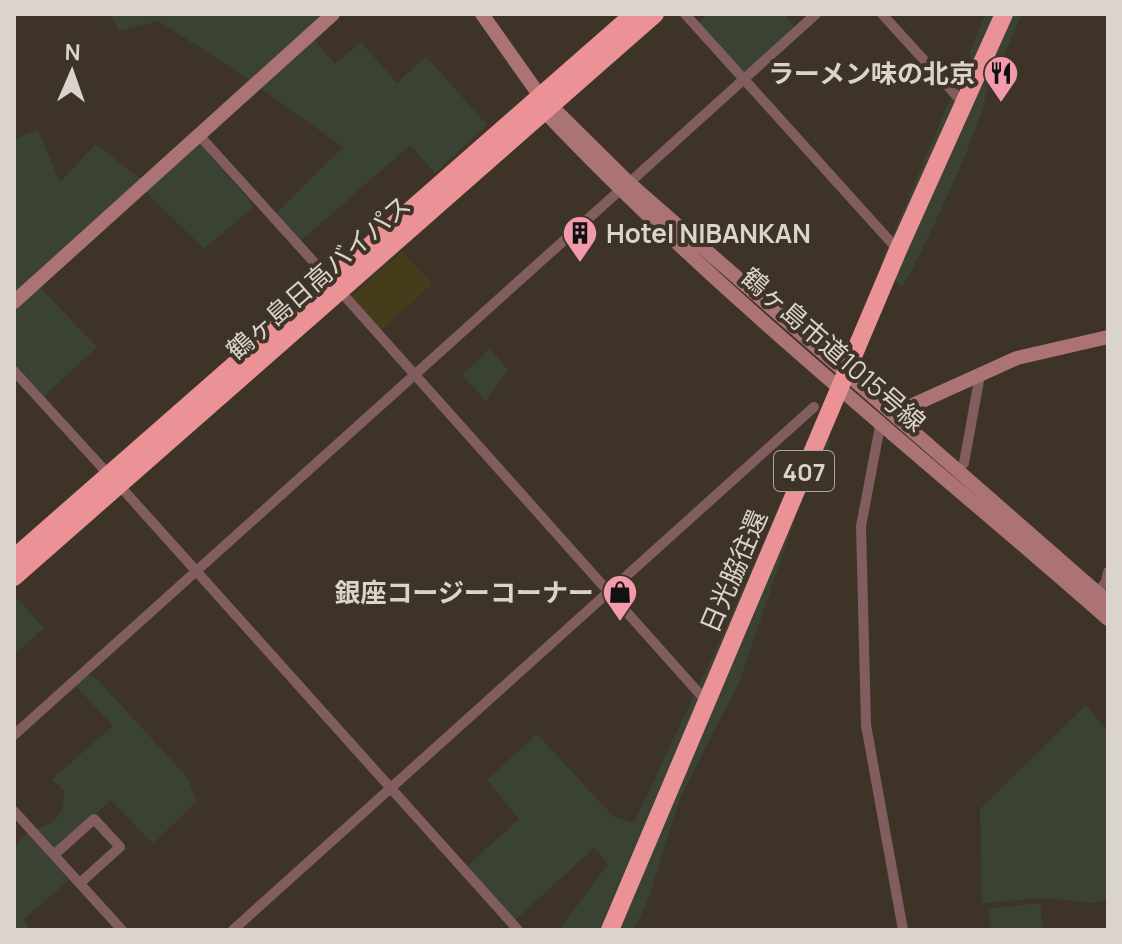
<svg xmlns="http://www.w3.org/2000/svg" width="1122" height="944" viewBox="0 0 1122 944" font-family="Manrope,'Noto Sans JP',sans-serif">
<rect width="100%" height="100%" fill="#3e3327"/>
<path fill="#3a4333" d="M109,14H328L308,32L335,64L361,42L397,83L426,56L487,125L435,173L410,145L301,241L276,213L343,147L235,70L158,21L120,31Z
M708,14H784L796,28L743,74L698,23Z
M985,14H1022L995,77L988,82C988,116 922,254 902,287L881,263L961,73L974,67L970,52Z
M38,130L60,182L96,144L149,186L199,142L254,206L204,249L137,183L30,277L97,347L43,397L14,364V139Z
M490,349L508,370L486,401L462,375Z
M814,426L831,443L800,504L740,680L680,799L648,899L634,930H559L608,864L594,848L514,921L466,867L519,819L487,780L537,734L614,817L634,823L724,632Z
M16,597L44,628L14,655V598Z
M86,673L97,679L187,777L197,801L153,844L111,800L50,857L69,880L24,919L30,930H14C14,910 8,865 16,848C28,819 65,837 64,791L52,779L113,726L74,684Z
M1086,705L1108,732V899L1092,903L1046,898L982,903L980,809Z
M1040,903L1043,930H991L988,909Z"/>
<path fill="#453c1c" d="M402,251L432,284L381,330L351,297Z"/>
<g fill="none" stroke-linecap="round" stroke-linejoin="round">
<path stroke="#825d5f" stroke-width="10" d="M685,14L898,250
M882,14L964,104
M198,134L331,281
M629,183L816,14
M341,292L706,701
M14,371L109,475
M881,421L861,526L866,725L903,930
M957,471L964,463L980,375
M119,485L518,930
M1097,592L1106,582L1108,572
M14,735L619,191
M14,811L122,930
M54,855L94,819L120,847L80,883
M233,930L814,407"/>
<path stroke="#ac7375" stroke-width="14" d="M482,14L540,96L545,112C718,295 918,452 1108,619
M544,99L629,183L1108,602
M14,302L333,14
M893,414L1017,358L1108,337"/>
<path stroke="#ea9296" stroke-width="18" d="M14,558L634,14
M14,577L655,14
M610,930L898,250L1004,14"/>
</g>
<defs>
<g id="restaurant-pin" transform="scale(1.8)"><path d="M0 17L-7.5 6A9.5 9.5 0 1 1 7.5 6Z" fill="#f39aac" stroke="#3e3327"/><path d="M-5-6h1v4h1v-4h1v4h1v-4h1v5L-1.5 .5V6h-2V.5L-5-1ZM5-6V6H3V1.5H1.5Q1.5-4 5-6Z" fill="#111"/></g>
<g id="building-pin" transform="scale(1.8)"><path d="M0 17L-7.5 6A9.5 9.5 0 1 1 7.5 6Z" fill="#f39aac" stroke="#3e3327"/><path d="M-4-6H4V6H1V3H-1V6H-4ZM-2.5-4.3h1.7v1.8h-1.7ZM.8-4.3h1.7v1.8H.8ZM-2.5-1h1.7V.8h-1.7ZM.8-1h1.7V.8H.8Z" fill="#111"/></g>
<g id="shop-pin" transform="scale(1.8)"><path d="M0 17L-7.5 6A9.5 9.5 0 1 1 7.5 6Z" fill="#f39aac" stroke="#3e3327"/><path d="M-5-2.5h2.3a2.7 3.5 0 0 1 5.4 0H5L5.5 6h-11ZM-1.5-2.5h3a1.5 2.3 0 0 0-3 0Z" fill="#111"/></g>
</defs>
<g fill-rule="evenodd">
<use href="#restaurant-pin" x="1001" y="73"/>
<use href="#building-pin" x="580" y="233"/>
<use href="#shop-pin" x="620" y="592"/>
</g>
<g text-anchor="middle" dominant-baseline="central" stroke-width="8" stroke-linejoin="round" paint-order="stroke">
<rect fill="#3e3327" stroke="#aca49b" stroke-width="2" x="774" y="451" width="60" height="40" rx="6"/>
<g font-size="24" font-weight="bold" fill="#dbd4cd">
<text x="804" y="471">407</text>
</g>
<g font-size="26" font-weight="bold" fill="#dbd4cd" stroke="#3e3327" text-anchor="end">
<text x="975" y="73">ラーメン味の北京</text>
<text x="606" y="233" text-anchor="start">Hotel NIBANKAN</text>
<text x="594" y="592">銀座コージーコーナー</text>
</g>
<g font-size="26" fill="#dbd4cd" stroke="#3e3327">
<text transform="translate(318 277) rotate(-41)">鶴ヶ島日高バイパス</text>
<text transform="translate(834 349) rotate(41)">鶴ヶ島市道1015号線</text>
<text transform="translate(733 571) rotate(-67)">日光脇往還</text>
</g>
</g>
<rect width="1122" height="944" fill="none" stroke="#dbd4cd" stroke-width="32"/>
<g transform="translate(72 72) rotate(2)" stroke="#3e3327" stroke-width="6" paint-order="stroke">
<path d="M0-6L14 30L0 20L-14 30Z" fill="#dbd4cd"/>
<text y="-12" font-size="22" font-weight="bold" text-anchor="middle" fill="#dbd4cd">N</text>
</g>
</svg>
